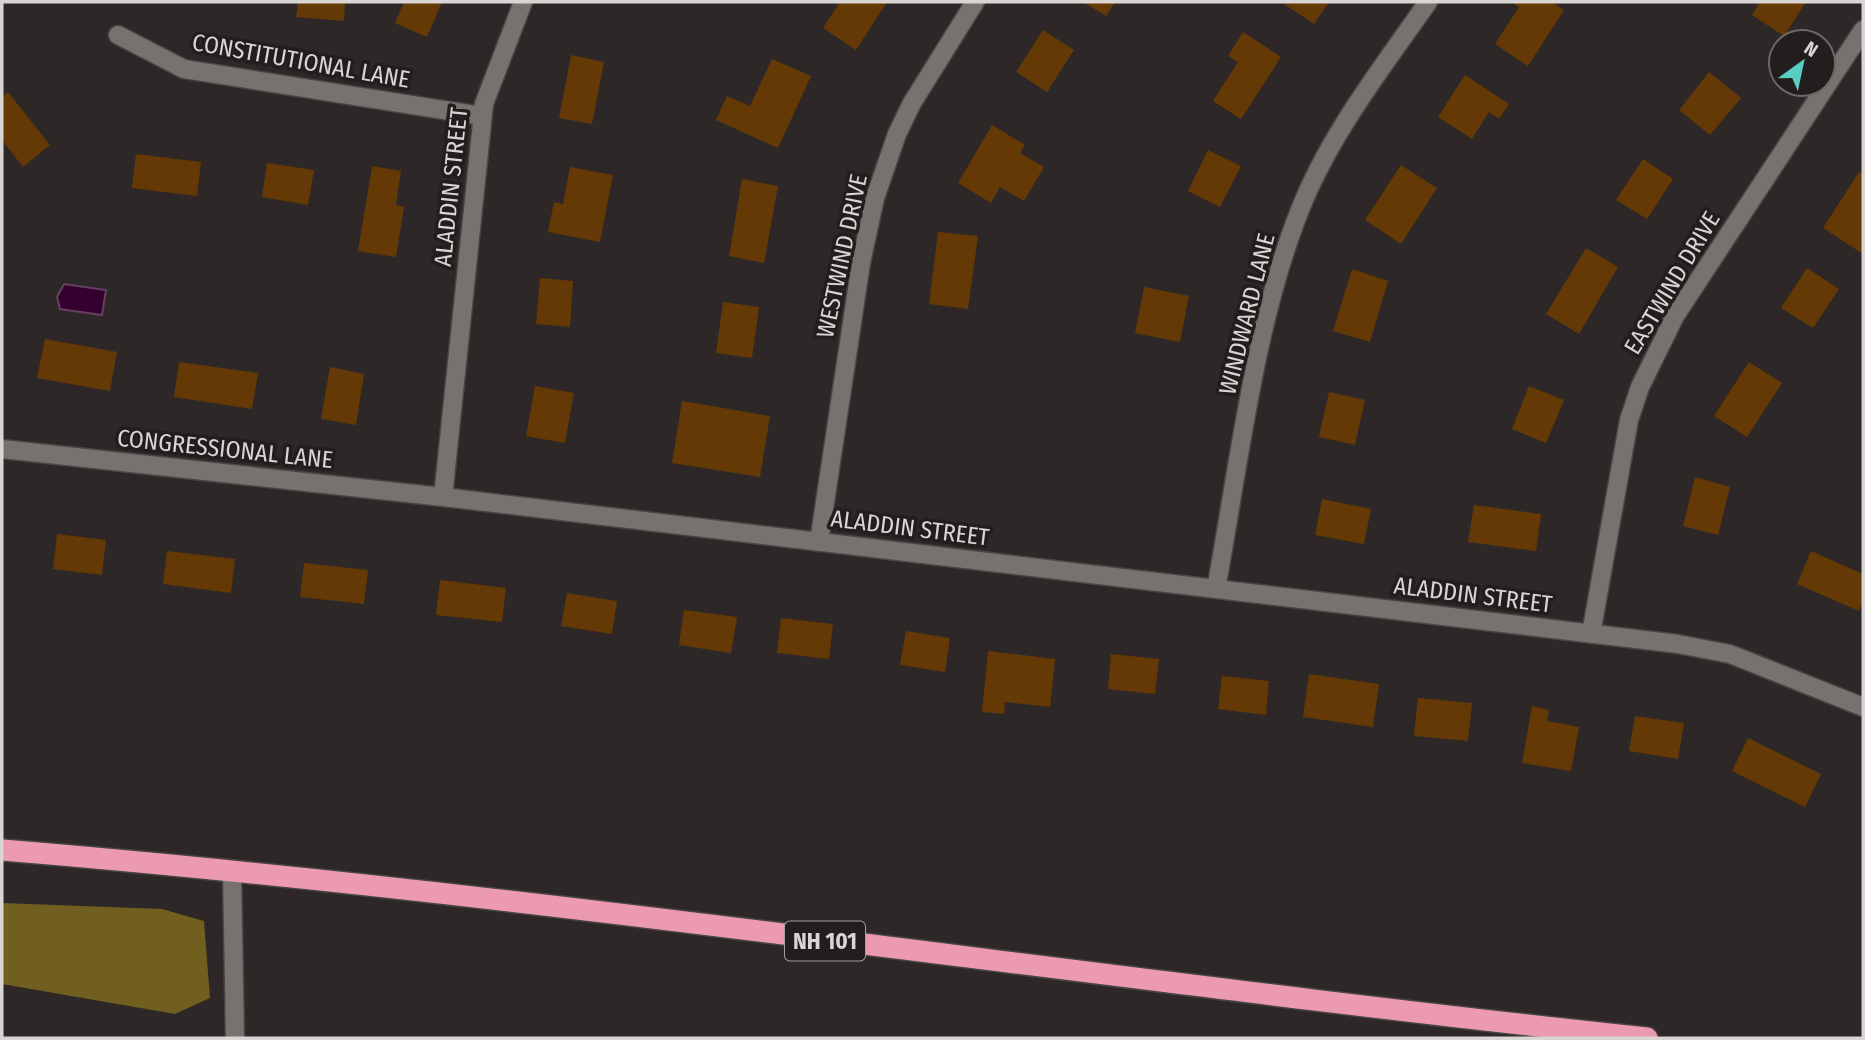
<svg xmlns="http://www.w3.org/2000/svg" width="1865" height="1040" viewBox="0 0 1865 1040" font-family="'Fira Sans Condensed',sans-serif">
<rect width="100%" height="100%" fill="#2d2827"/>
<path fill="#705f1f" d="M2,903L162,909L204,921L210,998L175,1014L2,984Z"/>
<path fill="#330030" stroke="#644061" stroke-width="2" d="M64,284L106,290L102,315L60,309L57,297Z"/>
<path fill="#643905" d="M298,2H345L344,21L296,17Z
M404,2H442L427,37L395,23Z
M840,2H887L856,50L823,28Z
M1083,2H1115L1106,16Z
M1281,2H1329L1314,24Z
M1511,2H1551L1564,10L1528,66L1495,44L1519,7Z
M1760,2H1806L1784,36L1752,15Z
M1043,30L1074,50L1047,92L1016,72Z
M1243,32L1281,57L1241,119L1213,101L1238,62L1228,56Z
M571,55L604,62L592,124L559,118Z
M772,59L811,76L778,148L716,120L727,96L750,106Z
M1709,72L1741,98L1710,135L1679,110Z
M1465,75L1509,104L1499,119L1489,112L1472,139L1438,117Z
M8,92L50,145L23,167L2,140V97Z
M992,125L1025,145L1020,153L1044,167L1024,201L1000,187L991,203L958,183Z
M1208,150L1241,166L1220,207L1188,191Z
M136,154L201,162L197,196L132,188Z
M1643,159L1673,179L1647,219L1616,200Z
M267,163L314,170L308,205L262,197Z
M1401,165L1437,188L1401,244L1365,220Z
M372,166L401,171L396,205L404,207L396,257L358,251Z
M570,167L613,175L600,242L548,232L554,202L563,204Z
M1859,172L1863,174V254L1823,228Z
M742,179L778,186L764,263L729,256Z
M938,232L978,236L968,309L929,304Z
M1586,248L1618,267L1579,334L1546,314Z
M1807,268L1839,289L1813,328L1781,308Z
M1352,269L1388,281L1370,342L1333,331Z
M540,278L573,281L570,327L536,324Z
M1144,287L1189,296L1180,342L1135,333Z
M723,302L759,307L752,358L716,353Z
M45,339L117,352L110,391L37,378Z
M179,362L258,373L252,409L174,397Z
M1749,362L1782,383L1747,437L1714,416Z
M330,367L364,374L356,425L321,419Z
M535,386L574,393L565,443L526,436Z
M1529,386L1564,400L1546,443L1512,429Z
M1329,392L1365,400L1355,445L1319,437Z
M682,401L770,416L760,477L672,463Z
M1695,477L1730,487L1718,535L1683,526Z
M1322,499L1371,509L1364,544L1315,535Z
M1474,505L1541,514L1536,551L1468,542Z
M57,534L106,540L102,575L53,569Z
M167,551L235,559L231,593L163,584Z
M1811,551L1863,574V600L1859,611L1797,584Z
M304,563L368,570L364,604L300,597Z
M440,580L506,588L502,622L436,615Z
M567,593L617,601L612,634L561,626Z
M684,610L737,617L731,653L679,645Z
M781,618L833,624L829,659L777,653Z
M906,631L950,638L945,672L900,665Z
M988,651L1055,659L1050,707L1005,702L1004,714L982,712Z
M1111,654L1159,659L1155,694L1108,689Z
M1309,674L1379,684L1373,727L1303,717Z
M1222,676L1269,681L1266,715L1218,709Z
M1418,698L1472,703L1468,741L1414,736Z
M1532,706L1549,710L1547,721L1579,727L1571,771L1522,763Z
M1635,716L1684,723L1678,759L1629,751Z
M1748,738L1821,774L1805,807L1732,771Z"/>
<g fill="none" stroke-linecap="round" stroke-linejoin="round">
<g stroke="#484443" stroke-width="21">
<path id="service" d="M232,871L235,1038"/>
</g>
<g stroke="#484443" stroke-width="21">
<path id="minor" d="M523,2L484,104L443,497L1678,644L1730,654L1863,707
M118,35L184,69L482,116
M2,449L443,497
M819,542L861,263L875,198L897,134L912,103L975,2
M1216,589C1239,465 1255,316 1304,200C1334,129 1384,65 1428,2
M1591,634L1629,420L1640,387L1675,316L1863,30"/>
</g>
<g stroke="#484443" stroke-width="24">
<path id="motorway" d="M2,850C552,895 1099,980 1647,1038"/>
</g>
<use href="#service" stroke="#77716f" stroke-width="18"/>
<use href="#minor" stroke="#77716f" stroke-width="18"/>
<use href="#motorway" stroke="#ec9ab1" stroke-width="21"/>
</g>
<g text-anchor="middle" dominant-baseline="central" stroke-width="7" stroke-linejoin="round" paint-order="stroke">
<rect fill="#231e1d" stroke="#a29e9d" stroke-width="2" x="785" y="921.5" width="80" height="39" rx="5"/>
<g font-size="23" font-weight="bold" fill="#d8d5d4">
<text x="825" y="941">NH 101</text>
</g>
<g font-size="24" fill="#d8d5d4" stroke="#231e1d">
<text transform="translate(301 61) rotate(10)">CONSTITUTIONAL LANE</text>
<text transform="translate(451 187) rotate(-84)">ALADDIN STREET</text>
<text transform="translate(842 256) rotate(-78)">WESTWIND DRIVE</text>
<text transform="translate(1672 283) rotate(-59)">EASTWIND DRIVE</text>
<text transform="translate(1247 314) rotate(-76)">WINDWARD LANE</text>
<text transform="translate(225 449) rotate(6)">CONGRESSIONAL LANE</text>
<text transform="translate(910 528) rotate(7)">ALADDIN STREET</text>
<text transform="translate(1473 595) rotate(7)">ALADDIN STREET</text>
</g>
</g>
<rect width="1865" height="1040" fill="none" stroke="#d8d5d4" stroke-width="7"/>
<g transform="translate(1802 63) rotate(33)"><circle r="33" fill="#231e1d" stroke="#6b6766" stroke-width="2"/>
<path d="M0-5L12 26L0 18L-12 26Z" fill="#56cec4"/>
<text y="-10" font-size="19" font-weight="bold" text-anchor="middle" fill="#d8d5d4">N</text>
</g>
</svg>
